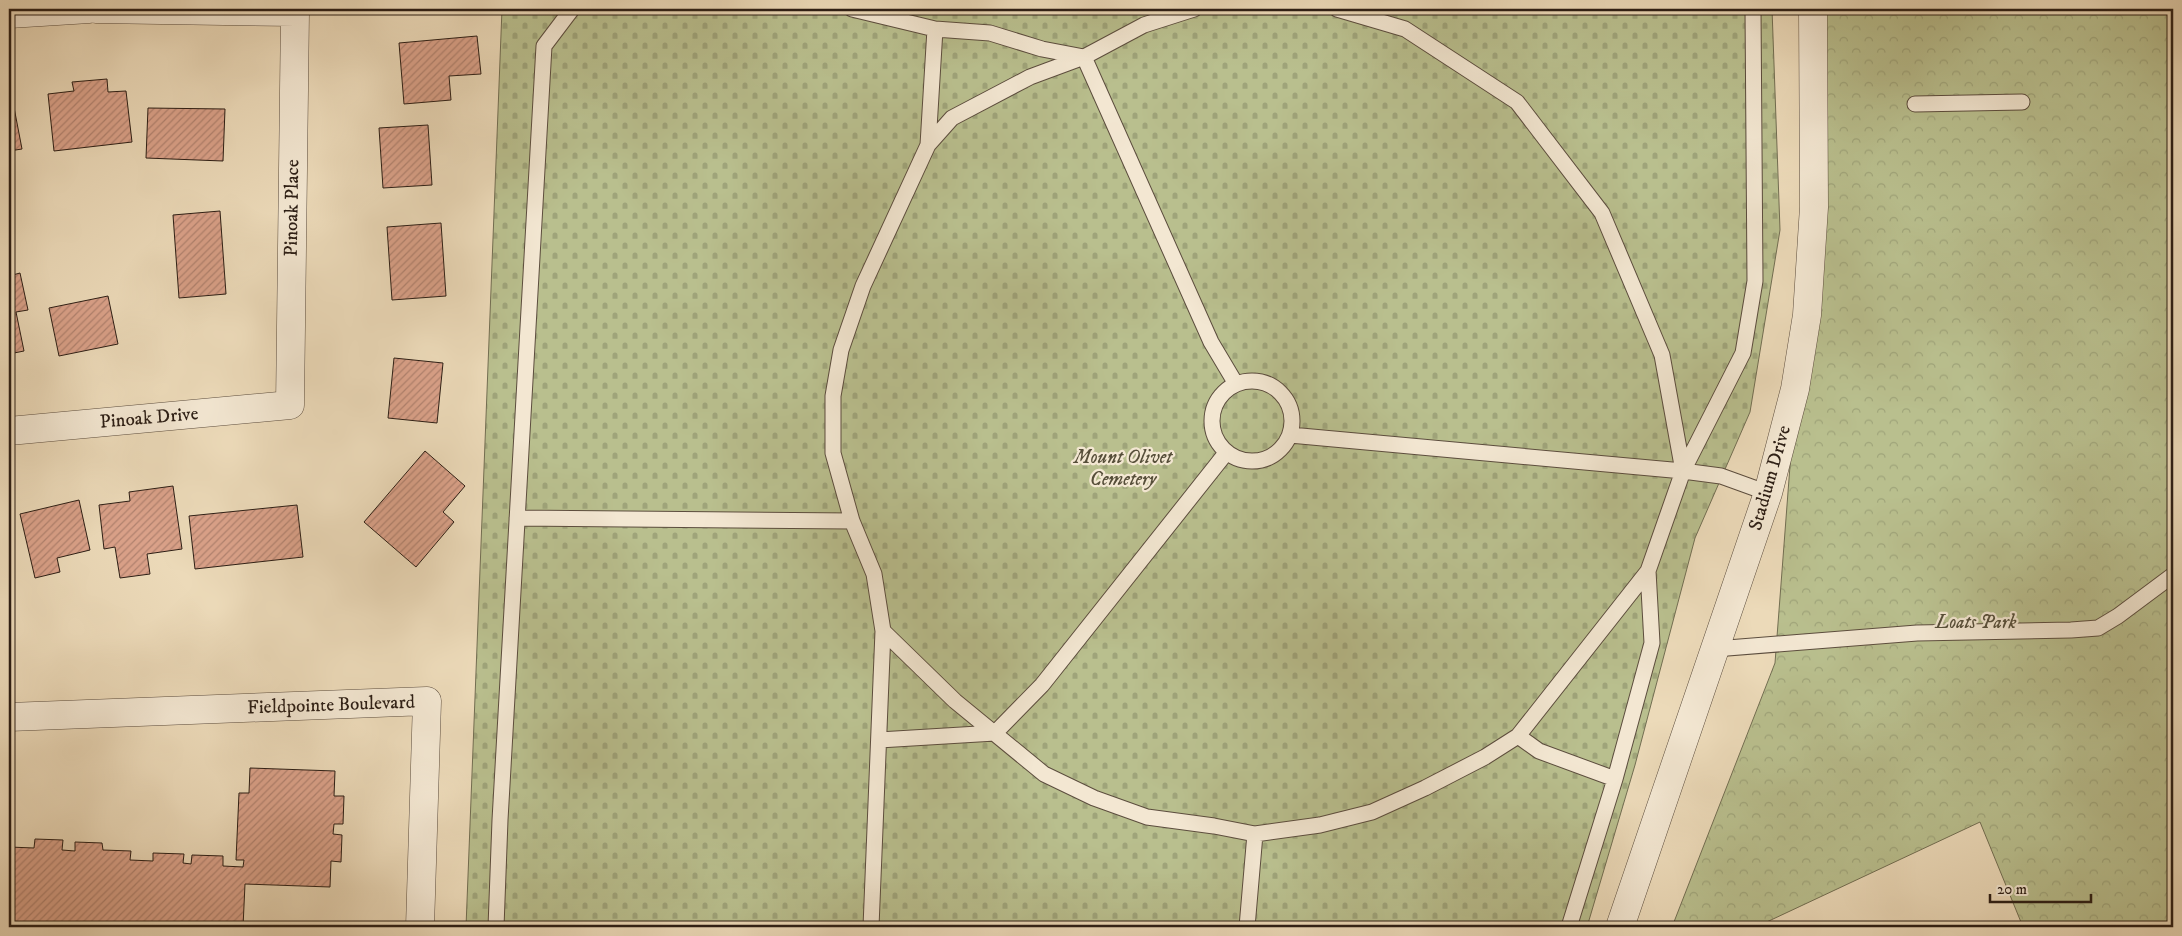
<svg xmlns="http://www.w3.org/2000/svg" width="2182" height="936" viewBox="0 0 2182 936" font-family="'IM FELL DW Pica',serif">
<defs>
<pattern id="cemetery-stones" width="16" height="16" patternUnits="userSpaceOnUse" patternTransform="scale(1.25)"><rect width="16" height="16" fill="#b9bf8e"/><path d="M2 7V4a2 2 0 0 1 4 0v3zM10 15v-3a2 2 0 0 1 4 0v3z" fill="#9fa47a"/></pattern>
<pattern id="park-crowns" width="20" height="18" patternUnits="userSpaceOnUse" patternTransform="scale(1.25)"><rect width="20" height="18" fill="#b9bf8e"/><path d="M2 6a3 3 0 1 1 6 0M12 15a3 3 0 1 1 6 0" fill="none" stroke="#9fa47a"/></pattern>
<pattern id="building-hatch" width="6" height="6" patternUnits="userSpaceOnUse" patternTransform="scale(1.25)"><rect width="6" height="6" fill="#dba28a"/><path d="M-1 1l2-2M0 6l6-6M5 7l2-2" fill="none" stroke="#b28370"/></pattern>
</defs>
<rect width="100%" height="100%" fill="#ecdab9"/>
<filter id="stains"><feTurbulence type="fractalNoise" baseFrequency=".004" numOctaves="4"/><feColorMatrix values="0 0 0 0 .2 0 0 0 0 .09 0 0 0 0 .02 0 0 0 .5 -.17"/></filter>
<radialGradient id="worn" r=".72"><stop offset=".6" stop-color="#630" stop-opacity="0"/><stop offset="1" stop-color="#630" stop-opacity=".3"/></radialGradient>
<path fill="url(#cemetery-stones)" stroke="#726e52" d="M502,9H1772L1780,230L1750,412L1695,538L1635,765L1587,927H466Z"/>
<path fill="url(#park-crowns)" stroke="#726e52" d="M1820,9H2173V927H2023L1980,822L1756,927H1672L1775,663L1813,164Z"/>
<path fill="url(#building-hatch)" stroke="#2c1e15" d="M477,36L481,74L449,76L451,100L404,104L399,43Z
M107,79L108,92L126,91L132,142L54,151L48,94L74,91L72,82Z
M9,97H12L22,149L9,151Z
M148,108L225,109L223,161L146,158Z
M428,125L432,185L383,188L379,128Z
M220,211L226,294L179,298L173,215Z
M441,223L446,296L392,300L387,227Z
M20,273L28,310L16,312L24,351L9,354V276Z
M108,296L118,344L59,356L49,308Z
M394,358L443,363L437,423L388,418Z
M425,451L465,486L443,512L454,522L416,567L364,522Z
M173,486L182,549L147,554L150,574L120,578L115,547L104,549L99,505L130,501L129,492Z
M79,500L90,550L57,558L60,572L35,578L20,514Z
M297,505L303,557L195,569L189,516Z
M250,768L335,771L334,796H344L343,824H334L333,834L342,835L341,862L331,861L330,887L245,884L243,927H9V847L34,848L35,839L63,840L62,850L75,851V842L102,843L103,850L131,851L130,860L153,861V853L184,854L183,863L191,864L192,855L223,856V866L243,867L244,860H236L239,793H249Z"/>
<g fill="none" stroke-linecap="round" stroke-linejoin="round">
<g stroke="#5c4d3e" stroke-width="17">
<path id="service" d="M852,9L935,29L990,33L1042,49L1084,57L1211,342L1236,384
M1915,104L2022,102
M928,145L935,29
M1212 421a40 40 0 1 1 80 0a40 40 0 1 1-80 0Z
M1290,435L1683,471L1721,476L1768,493
M1683,471L1743,353L1755,281L1753,9
M517,518L852,521
M883,631L955,701L1044,774L1094,798L1147,817L1214,826L1255,834L1320,825L1372,812L1425,788L1485,757L1518,736L1648,571L1683,471L1662,355L1602,213L1517,102L1405,29L1337,9
M1715,649L1917,633L2071,630L2098,628L2118,616L2173,575
M1518,736L1539,751L1615,779
M879,740L995,733L1042,685L1226,453
M496,927L500,820L544,46L572,9
M871,927L883,631L874,574L852,521L833,453V396L841,350L863,286L928,145L952,118L1030,77L1084,57L1144,25L1194,9
M1247,927L1255,834
M1569,927L1615,779L1652,643L1648,571"/>
</g>
<g stroke="#5c4d3e" stroke-width="29">
<path id="minor" d="M9,14L89,9
M9,431L290,405L295,12L96,9
M9,717L427,701L420,927
M1620,927L1768,493L1795,389L1807,315L1814,207L1813,9"/>
</g>
<use href="#service" stroke="#f3e7d2" stroke-width="15"/>
<use href="#minor" stroke="#f3e7d2" stroke-width="28"/>
</g>
<g text-anchor="middle" dominant-baseline="central" stroke-width="4.5" stroke-linejoin="round" paint-order="stroke">
<g font-size="19" fill="#2c1e15" stroke="#f3e7d2">
<text transform="translate(292 208) rotate(-89)">Pinoak Place</text>
<text transform="translate(149 418) rotate(-5)">Pinoak Drive</text>
<text transform="translate(1770 478) rotate(-74)">Stadium Drive</text>
<text transform="translate(331 705) rotate(-2)">Fieldpointe Boulevard</text>
</g>
<g font-size="19" font-style="italic" fill="#564e39" stroke="#f3e7d2">
<text x="1123" y="457">Mount Olivet<tspan x="1123" dy="22">Cemetery</tspan></text>
<text x="1976" y="622">Loats Park</text>
</g>
</g>
<rect width="2182" height="936" fill="none" stroke="#ecdab9" stroke-width="30"/>
<rect x="10" y="10" width="2162" height="916" fill="none" stroke="#2c1e15" stroke-width="2.5"/>
<rect x="15" y="15" width="2152" height="906" fill="none" stroke="#2c1e15"/>
<path d="M1990 894v8h101v-8" fill="none" stroke="#2c1e15" stroke-width="2.5"/>
<text x="1997" y="894" font-size="15" fill="#2c1e15" stroke="#f3e7d2" stroke-width="4" paint-order="stroke">20 m</text>
<rect width="100%" height="100%" filter="url(#stains)"/>
<rect width="100%" height="100%" fill="url(#worn)"/>
</svg>
